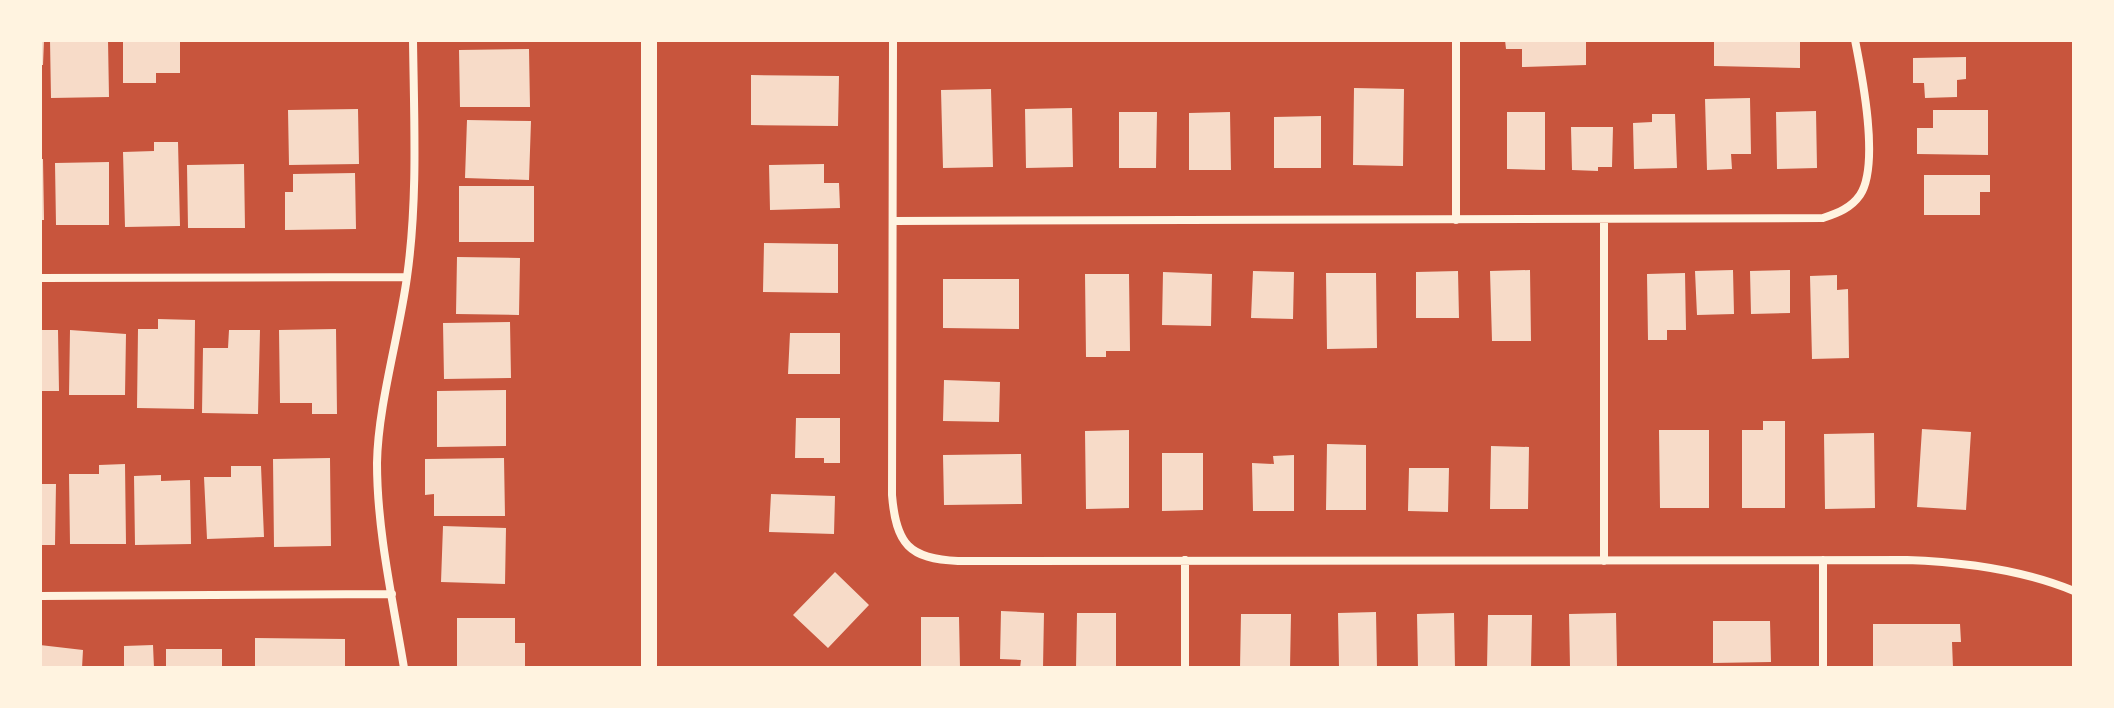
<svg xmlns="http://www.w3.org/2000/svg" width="2114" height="708" viewBox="0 0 2114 708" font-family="Manrope,sans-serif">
<rect width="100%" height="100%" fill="#c8553d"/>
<path fill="#f7dbc8" d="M40,40H44L43,65H40Z
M50,40H108L109,97L51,98Z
M123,40H180V73H156V83H123Z
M1505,40H1586V65L1522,67V49H1506Z
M1714,40H1800V68L1714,66Z
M529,49L530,107H460L459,50Z
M1966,57V79L1957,80V97L1925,98L1924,83H1913V58Z
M751,75L839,76L838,126L751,125Z
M1354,88L1404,89L1403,166L1353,165Z
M991,89L993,167L943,168L941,90Z
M1750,98L1751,154H1731L1732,169L1707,170L1705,99Z
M1072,108L1073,167L1026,168L1025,109Z
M358,109L359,164L289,165L288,110Z
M1933,110H1988V155L1917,154V128H1933Z
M1816,111L1817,168L1777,169L1776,112Z
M1119,112H1157L1156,168H1119Z
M1230,112L1231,170H1189V113Z
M1507,112H1545V170L1507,169Z
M1652,114H1675L1677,168L1634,169L1633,123L1652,122Z
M1321,116V168H1274V117Z
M467,120L531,121L529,180L465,178Z
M1571,127H1613L1612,167H1598V171L1572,170Z
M154,142H178L180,226L125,227L123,152L154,151Z
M40,159H43L44,220H40Z
M109,162V225H56L55,163Z
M244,164L245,228H188L187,165Z
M824,164V183H839L840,208L770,210L769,165Z
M355,173L356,229L285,230V192H293V174Z
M1924,175H1990V192H1980V215H1924Z
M459,186H534V242H459Z
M764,243L838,244V293L763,292Z
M457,257L520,258L519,315L456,314Z
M1530,270L1531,341H1492L1490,271Z
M1733,270L1734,314L1697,315L1695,271Z
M1790,270V313L1751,314L1750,271Z
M1253,271L1294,272L1293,319L1251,318Z
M1458,271L1459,318H1416V272Z
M1163,272L1212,274L1211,326L1162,325Z
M1326,273H1376L1377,348L1327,349Z
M1685,273L1686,330H1667V340H1648L1647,274Z
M1085,274H1129L1130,351H1106V357H1086Z
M1837,275V290L1848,289L1849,358L1812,359L1810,276Z
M943,279H1019V329L943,328Z
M158,319L195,320L194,409L137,408L138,329H158Z
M510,322L511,378L444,379L443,323Z
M336,329L337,414H312V403H280L279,330Z
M40,330H58L59,391H40Z
M70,330L126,334L125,395H69Z
M229,330H260L258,414L202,413L203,348H228Z
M790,333H840V374H788Z
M944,380L1000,382L999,422L943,421Z
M506,390V446L437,447V391Z
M796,418H840V463H824V458H795Z
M1763,421H1785V508H1742V430H1763Z
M1922,429L1971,432L1966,510L1917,507Z
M1129,430V508L1086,509L1085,431Z
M1659,430H1709V508H1660Z
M1874,433L1875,508L1825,509L1824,434Z
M1327,444L1366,445V510H1326Z
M1491,446L1529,447L1528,509H1490Z
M1162,453H1203V510L1162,511Z
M1021,454L1022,504L944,505L943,455Z
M1294,455V511H1253L1252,463L1274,464L1273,456Z
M330,458L331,546L274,547L273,459Z
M504,458L505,516H434V494L425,495V459Z
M125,464L126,544H70L69,474H99V465Z
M231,466H261L264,537L207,539L204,477H231Z
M1409,468H1449L1448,512L1408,511Z
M161,475V481L190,480L191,544L135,545L134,476Z
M40,484H56L55,545H40Z
M771,494L835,496L834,534L769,532Z
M443,526L506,528L505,584L441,582Z
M835,572L869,605L828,648L793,615Z
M1001,611L1044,613L1043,668H1020L1021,660L1000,659Z
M1376,612L1377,668H1339L1338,613Z
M1077,613H1116V668H1076Z
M1454,613L1455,668H1418L1417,614Z
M1616,613L1617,666L1570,667L1569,614Z
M1241,614H1291L1290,668H1240Z
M1488,615H1532L1531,668H1487Z
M921,617H959L960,668H921Z
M457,618H515V643H525V668H457Z
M1713,621H1770L1771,662L1713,663Z
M1873,624H1960L1961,642H1952L1953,668H1873Z
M255,638L345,639V668L255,667Z
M40,645L83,650L82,668H40Z
M153,645L154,668H124V646Z
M166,649H222V668H166Z"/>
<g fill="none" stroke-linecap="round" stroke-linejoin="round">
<path stroke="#fff3e0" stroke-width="8" d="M893,40L892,495C896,544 909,559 958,561L1907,560C1963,562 2021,569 2074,591
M1456,40V220
M893,221L1823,218C1838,213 1851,208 1860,195C1880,165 1862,75 1855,40
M40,278L407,277
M1185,560V668
M1823,560V668
M1604,561V219
M40,596L392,594
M404,668C393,601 377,531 377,463C378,405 399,336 407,277C418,199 414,119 413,40"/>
<path stroke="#fff3e0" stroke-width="16" d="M649,40V668"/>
</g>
<rect width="2114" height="708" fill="none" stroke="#fff3e0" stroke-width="84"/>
</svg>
